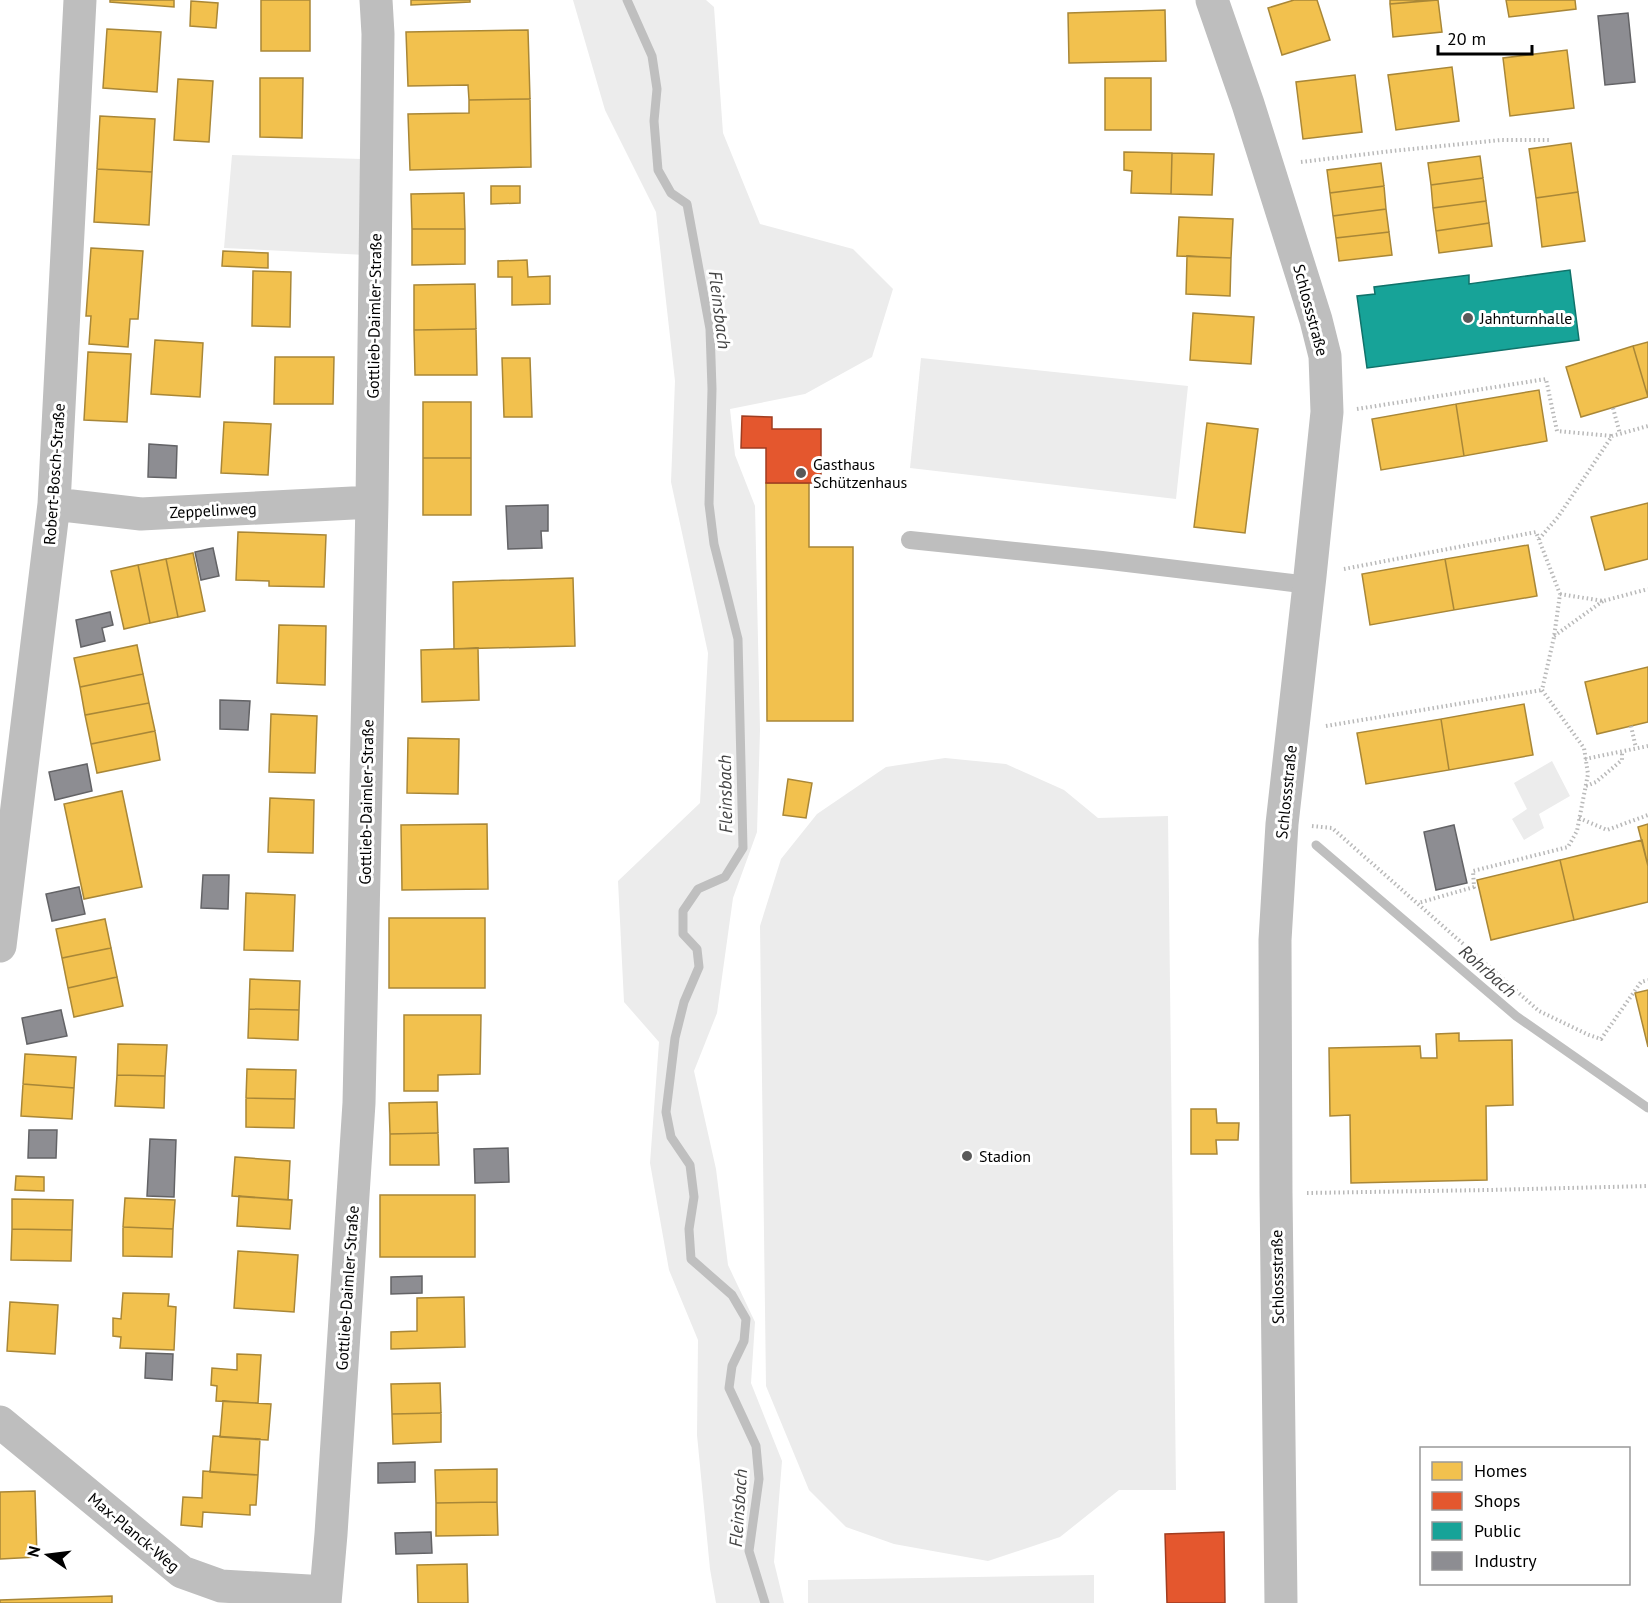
<svg xmlns="http://www.w3.org/2000/svg" width="1648" height="1603" viewBox="0 0 1648 1603" font-family="'PT Sans',sans-serif">
<rect width="100%" height="100%" fill="#fff"/>
<path fill="#ececec" d="M573,0H706L714,7L723,133L760,224L853,249L893,289L872,357L805,394L730,409L735,455L755,506L760,730L757,832L733,898L717,1013L694,1071L716,1169L728,1265L755,1322L751,1383L782,1461L774,1562L784,1603H716L710,1569L697,1435L698,1340L669,1270L650,1163L659,1042L624,1002L618,881L700,803L708,653L671,482L675,381L656,212L605,110Z
M232,155L362,159L366,255L224,248Z
M921,358L1188,386L1176,499L910,468Z
M945,758L1006,764L1064,790L1098,818L1168,816L1176,1490H1119L1060,1537L988,1561L894,1544L846,1527L809,1490L766,1386L760,926L781,859L817,814L886,767Z
M1552,761L1570,796L1539,814L1544,828L1524,840L1512,819L1527,809L1514,783Z
M1094,1575V1603H808V1580Z"/>
<path fill="#f2c14e" stroke="#a98737" stroke-width="1.5" d="M110,0H174V7L110,2Z
M261,0H310V51H261Z
M411,0H470V2L411,5Z
M1294,0H1317L1330,40L1282,55L1268,8Z
M1390,0H1432L1390,4Z
M1438,0L1442,32L1393,37L1390,4Z
M1506,0H1575L1576,9L1509,17Z
M191,1L218,3L216,28L190,26Z
M1165,10L1166,61L1069,63L1068,13Z
M107,29L161,32L157,92L103,88Z
M528,30L530,99L469,100L468,85L408,86L406,32Z
M1567,50L1574,108L1510,116L1503,58Z
M1452,67L1459,121L1396,130L1388,75Z
M1355,75L1362,132L1303,139L1296,82Z
M260,78H303L302,138L260,137Z
M1105,78H1151V130H1105Z
M178,79L213,81L209,142L174,140Z
M530,99L531,167L410,170L408,114L469,113V100Z
M100,116L155,119L152,172L97,169Z
M1571,143L1578,192L1536,198L1529,149Z
M1124,152L1172,153L1171,194L1131,193L1132,171L1124,170Z
M1172,153L1214,154L1212,195L1171,194Z
M1480,156L1483,178L1431,185L1428,163Z
M1381,163L1384,186L1330,193L1327,170Z
M97,169L152,172L149,225L94,222Z
M1483,178L1486,201L1433,208L1431,185Z
M491,186H520V203L491,204Z
M1384,186L1386,209L1333,216L1330,193Z
M1578,192L1585,241L1542,247L1536,198Z
M464,193L465,229H412L411,194Z
M1486,201L1489,223L1436,231L1433,208Z
M1386,209L1389,232L1336,238L1333,216Z
M1179,217L1233,219L1231,258L1177,256Z
M1489,223L1492,246L1439,253L1436,231Z
M412,229H465V264L412,265Z
M1389,232L1392,255L1339,261L1336,238Z
M91,248L143,251L138,319H130L128,347L89,344L91,316H86Z
M223,251L268,253V268L222,266Z
M1187,256L1231,258L1230,296L1186,294Z
M527,260L528,277L550,276V304L512,305V277H498V261Z
M253,271L291,272L290,327L252,326Z
M475,284L476,329L414,330V285Z
M1193,313L1254,317L1251,364L1190,360Z
M476,329L477,375H415L414,330Z
M155,340L203,343L200,397L151,394Z
M1648,342V397L1633,346Z
M1633,346L1648,397L1581,417L1566,367Z
M88,352L131,354L127,422L84,420Z
M275,357H334L333,404H274Z
M502,358H530L532,417H504Z
M1539,390L1547,441L1464,456L1456,404Z
M423,402H471V458H423Z
M1456,404L1464,456L1381,470L1372,419Z
M224,422L271,424L268,475L221,473Z
M1207,423L1258,429L1245,533L1194,527Z
M423,458H471V515H423Z
M766,483H809V547H853V721H767Z
M1648,503V559L1605,570L1591,517Z
M238,532L326,535L324,587L269,586V581L236,580Z
M1528,545L1537,596L1454,610L1445,559Z
M193,553L205,611L178,617L166,559Z
M166,559L178,617L150,623L138,565Z
M1445,559L1454,610L1370,625L1362,574Z
M138,565L150,623L124,629L111,571Z
M573,578L575,646L454,649L453,582Z
M279,625L326,626L325,685L277,683Z
M137,645L143,674L80,687L74,658Z
M478,648L479,700L422,702L421,650Z
M1648,667V722L1597,734L1585,682Z
M143,674L149,703L85,715L80,687Z
M149,703L155,731L91,744L85,715Z
M1524,704L1533,755L1449,770L1441,719Z
M271,714L317,716L315,773L269,772Z
M1441,719L1449,770L1366,784L1357,733Z
M155,731L160,760L97,773L91,744Z
M408,738L459,739L458,794L407,793Z
M788,779L812,783L806,818L783,815Z
M122,791L142,887L84,899L64,804Z
M270,798L314,800L313,853L268,852Z
M487,824L488,889L402,890L401,825Z
M1648,824V866L1638,827Z
M1642,840L1648,866V902L1574,920L1560,860Z
M1560,860L1574,920L1491,940L1477,880Z
M246,893L295,895L293,951L244,950Z
M389,918H485V988H389Z
M105,919L111,948L62,958L56,929Z
M111,948L117,977L68,988L62,958Z
M117,977L123,1006L74,1017L68,988Z
M250,979L300,981L299,1010L249,1009Z
M1648,990V1047L1635,993Z
M249,1009L299,1010L298,1040L248,1038Z
M404,1015H481L480,1074L438,1075V1091H404Z
M1459,1033V1041L1512,1040L1513,1105L1486,1106L1487,1180L1351,1183L1350,1115L1330,1116L1329,1048L1420,1046L1421,1058H1437L1436,1034Z
M118,1044L167,1045L165,1076L117,1075Z
M25,1054L76,1057L74,1088L23,1084Z
M247,1069L296,1070L295,1099L246,1098Z
M117,1075L165,1076L164,1108L115,1106Z
M23,1084L74,1088L72,1119L21,1116Z
M246,1098L295,1099L294,1128L246,1127Z
M437,1102L438,1133L390,1134L389,1103Z
M1191,1109H1216L1217,1123H1239L1238,1140H1216L1217,1154H1191Z
M438,1133L439,1165H390V1134Z
M235,1157L290,1161L288,1200L232,1196Z
M16,1176L44,1177V1191L15,1190Z
M380,1195H475V1257H380Z
M239,1196L292,1200L290,1229L237,1226Z
M125,1198L175,1200L173,1229L123,1227Z
M12,1199L73,1200L72,1230L12,1229Z
M123,1227L173,1229L172,1257L123,1256Z
M12,1229L72,1230L71,1261L11,1260Z
M238,1251L298,1255L294,1312L234,1308Z
M123,1293L169,1294L168,1306L176,1307L174,1350L120,1348L121,1337L113,1336V1318L121,1319Z
M464,1297L465,1347L391,1349V1332L417,1331V1298Z
M10,1302L58,1305L55,1354L7,1351Z
M237,1354L261,1355L258,1403L216,1401L217,1386L211,1385L212,1368L237,1370Z
M440,1383L441,1413L392,1414L391,1384Z
M223,1401L271,1404L268,1440L220,1437Z
M441,1413V1442L393,1444L392,1414Z
M213,1436L260,1439L258,1475L210,1472Z
M497,1469V1502L436,1503L435,1470Z
M203,1471L258,1475L256,1505H250V1515L203,1512L202,1527L181,1525L183,1497L202,1498Z
M35,1491L37,1557L0,1559V1492Z
M497,1502L498,1535L436,1536V1503Z
M467,1564L468,1603H418L417,1565Z
M112,1596V1603H0V1600Z"/>
<path fill="#e4572e" stroke="#a03d20" stroke-width="1.5" d="M742,416L772,417V429H821V483H766V448H741Z
M1224,1532L1225,1603H1167L1165,1534Z"/>
<path fill="#17a398" stroke="#10726a" stroke-width="1.5" d="M1570,270L1579,340L1367,368L1357,296L1375,294L1374,287L1469,275V284Z"/>
<path fill="#8d8d92" stroke="#636366" stroke-width="1.5" d="M1628,13L1635,82L1605,85L1598,16Z
M149,444L177,446L176,478L148,477Z
M548,505V531H541L542,548L508,549L506,506Z
M213,548L219,576L201,580L195,552Z
M110,612L113,625L102,628L105,641L81,647L76,620Z
M220,700L250,701L248,730L220,729Z
M87,764L92,791L55,800L49,772Z
M1454,825L1467,883L1436,890L1424,832Z
M203,875H229L228,909L201,908Z
M79,887L85,914L52,921L46,894Z
M61,1010L67,1036L27,1044L22,1018Z
M29,1130H57L56,1158H28Z
M150,1139L176,1140L174,1197L147,1196Z
M508,1148L509,1182L475,1183L474,1149Z
M422,1276V1293L391,1294V1277Z
M146,1353L173,1354L172,1380L145,1378Z
M415,1462V1482L378,1483V1463Z
M431,1532L432,1553L396,1554L395,1533Z"/>
<g fill="none" stroke-linecap="round" stroke-linejoin="round">
<path stroke="#bfbfbf" stroke-width="9" d="M627,0L652,56L657,89L654,121L658,170L671,193L687,204L710,329L712,389L709,504L714,544L738,639L743,848L725,877L698,889L683,911V934L697,949L699,967L684,1002L675,1038L666,1112L671,1137L690,1165L694,1197L689,1229L691,1259L732,1295L746,1319L744,1341L732,1366L729,1388L756,1446L759,1479L749,1551L765,1603
M1316,845L1516,1016L1648,1108"/>
<path stroke="#b9b9b9" stroke-width="4" stroke-dasharray="1.5 3" stroke-linecap="butt" d="M1301,162L1392,151L1501,140H1551
M1613,408L1620,434
M1357,409L1546,379L1557,431L1612,436
M1539,539L1558,517L1612,436L1648,426
M1344,569L1536,532L1560,594L1554,637L1542,690L1584,748L1588,774L1577,831L1568,847L1473,871L1474,887L1418,903
M1560,594L1603,601L1648,589
M1554,636L1603,601
M1326,726L1542,690
M1631,726L1636,748
M1585,759L1648,746
M1586,786L1596,782L1622,760V751
M1579,818L1607,830L1648,815
M1312,826L1332,828L1539,1011L1589,1035L1601,1039L1641,982L1648,980
M1307,1193L1488,1190L1648,1186"/>
<path stroke="#bebebe" stroke-width="18" d="M910,540L1102,560L1309,585"/>
<path stroke="#bebebe" stroke-width="33" d="M1212,0L1248,104L1316,320L1325,356L1327,412L1310,576L1282,824L1275,940L1276,1193L1281,1603
M54,504L141,514L372,502
M0,946L54,504L80,0
M0,1422L182,1572L221,1586L326,1592
M325,1603L331,1534L359,1103L372,502L378,34L376,0"/>
</g>
<g fill="#595959" stroke="#fff" stroke-width="2">
<circle cx="1468" cy="318" r="6"/>
<circle cx="801" cy="473" r="6"/>
<circle cx="967" cy="1156" r="6"/>
</g>
<g text-anchor="middle" dominant-baseline="central" stroke-width="6" stroke-linejoin="round" paint-order="stroke">
<g font-size="16" fill="#000" stroke="#fff">
<text transform="translate(1311 310) rotate(75)">Schlossstraße</text>
<text transform="translate(374 316) rotate(-89)">Gottlieb-Daimler-Straße</text>
<text transform="translate(54 474) rotate(-86)">Robert-Bosch-Straße</text>
<text transform="translate(213 510) rotate(-3)">Zeppelinweg</text>
<text transform="translate(1286 792) rotate(-84)">Schlossstraße</text>
<text transform="translate(366 802) rotate(-89)">Gottlieb-Daimler-Straße</text>
<text transform="translate(1277 1277) rotate(-91)">Schlossstraße</text>
<text transform="translate(347 1288) rotate(-86)">Gottlieb-Daimler-Straße</text>
<text transform="translate(134 1532) rotate(40)">Max-Planck-Weg</text>
</g>
<g font-size="16" fill="#000" stroke="#fff" text-anchor="start">
<text x="1480" y="318">Jahnturnhalle</text>
<text x="813" y="464">Gasthaus<tspan x="813" dy="18">Schützenhaus</tspan></text>
<text x="979" y="1156">Stadion</text>
</g>
<g font-size="18" font-style="italic" fill="#444" stroke="#fff">
<text transform="translate(720 310) rotate(83)">Fleinsbach</text>
<text transform="translate(725 794) rotate(-91)">Fleinsbach</text>
<text transform="translate(1488 971) rotate(41)">Rohrbach</text>
<text transform="translate(738 1508) rotate(-86)">Fleinsbach</text>
</g>
</g>
<rect x="1420" y="1447" width="210" height="138" fill="#ffffff" stroke="#999999" stroke-width="1.5"/>
<rect x="1432" y="1462" width="30" height="18" fill="#f2c14e" stroke="#999999" stroke-width="1.5"/>
<text x="1474" y="1477" font-size="18" fill="#000000">Homes</text>
<rect x="1432" y="1492" width="30" height="18" fill="#e4572e" stroke="#999999" stroke-width="1.5"/>
<text x="1474" y="1507" font-size="18" fill="#000000">Shops</text>
<rect x="1432" y="1522" width="30" height="18" fill="#17a398" stroke="#999999" stroke-width="1.5"/>
<text x="1474" y="1537" font-size="18" fill="#000000">Public</text>
<rect x="1432" y="1552" width="30" height="18" fill="#8d8d92" stroke="#999999" stroke-width="1.5"/>
<text x="1474" y="1567" font-size="18" fill="#000000">Industry</text>
<g transform="translate(48 1555) rotate(284)" stroke="#ffffff" stroke-width="4.5" paint-order="stroke">
<path d="M0-4.5L10 22L0 15L-10 22Z" fill="#000000"/>
<text y="-9" font-size="16" font-weight="bold" text-anchor="middle" fill="#000000">N</text>
</g>
<path d="M1438 45v9h94v-9" fill="none" stroke="#000000" stroke-width="3"/>
<text x="1447" y="45" font-size="18" fill="#000000" stroke="#ffffff" stroke-width="4.5" paint-order="stroke">20 m</text>
</svg>
